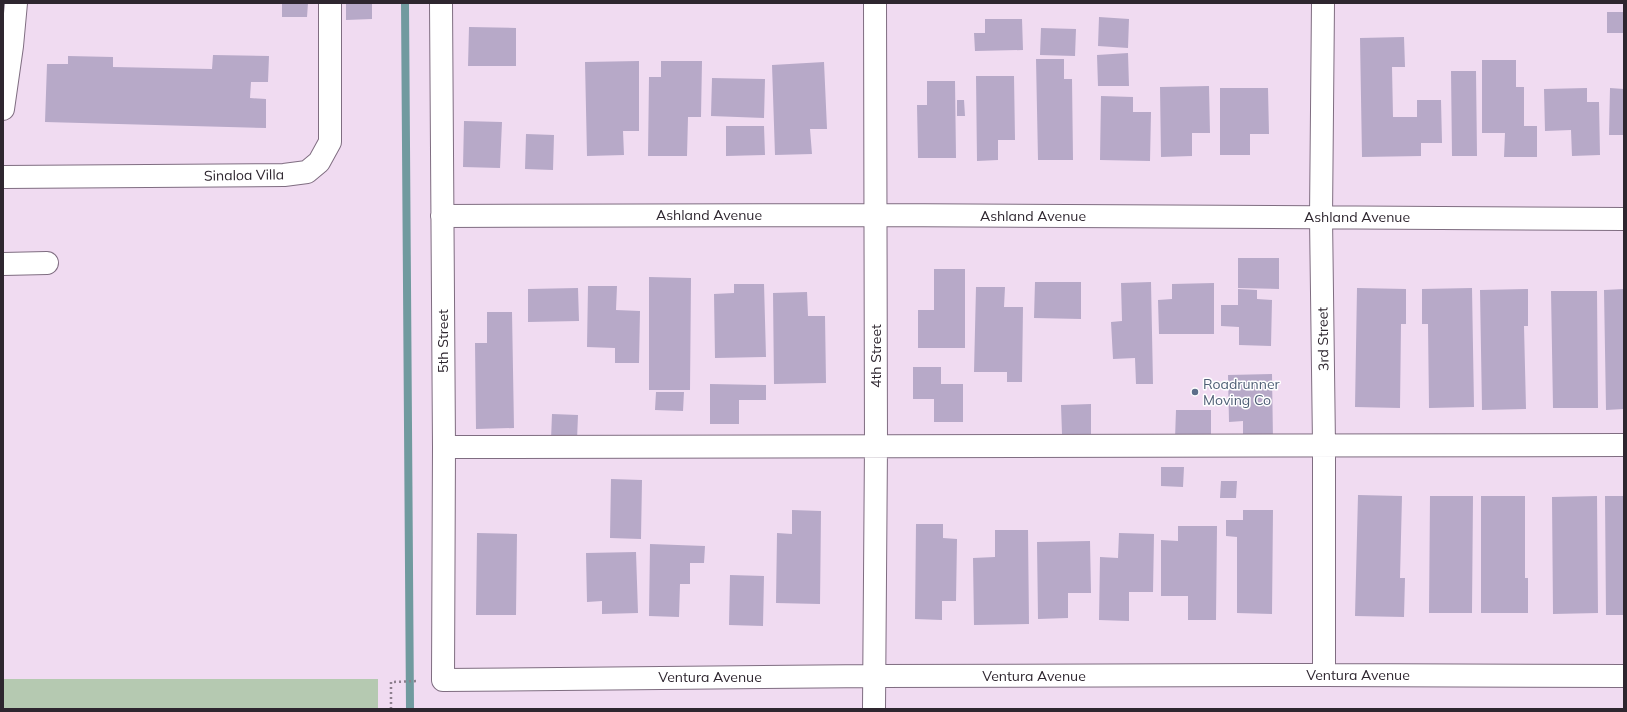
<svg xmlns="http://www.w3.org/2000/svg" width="1627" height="712" viewBox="0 0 1627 712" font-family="Mulish,sans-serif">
<rect width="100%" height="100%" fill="#f0dbf1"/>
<path fill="#b5c9b1" d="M3,679H378V709H3Z"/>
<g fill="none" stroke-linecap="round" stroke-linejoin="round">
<path stroke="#719a9f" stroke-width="8" d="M405,3L410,709"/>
</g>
<path fill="#b7a9c8" d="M282,3H308L307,17H282Z
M346,3H372V19L346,20Z
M1607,12H1624V33H1607Z
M1099,17L1129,19L1128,48L1098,46Z
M985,19H1022L1023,50L975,51L974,33H985Z
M469,27L516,28V66H468Z
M1041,28L1076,29L1075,56L1040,55Z
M1404,37L1405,67H1392L1393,117H1417V100H1441L1442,143H1421V156L1362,157L1360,38Z
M1128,53L1129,86H1098L1097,55Z
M213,55L269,56L268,82H251L250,98L266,99V128L45,122L47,64H68V56L113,57V67L212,69Z
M1036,59H1064V79H1072L1073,160H1038Z
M1482,60H1516V87H1524V126H1537V157H1504L1505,133H1482Z
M639,61V131H623L624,155L587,156L585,62Z
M661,61H702L701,117H688L687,156H648L649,77H661Z
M824,62L827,129H810L812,154L775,155L772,65Z
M1451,71H1476L1477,156H1452Z
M976,76H1014L1015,140H998V160L977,161Z
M712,78L765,79L764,118L711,116Z
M927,81H955L956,158H918L917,105H927Z
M1209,86L1210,133H1192V156L1161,157L1160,87Z
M1220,88H1268L1269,134H1250V155H1220Z
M1587,88V102H1599L1600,155L1572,156L1571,130L1545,131L1544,89Z
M1610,88L1624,89V135H1609Z
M1101,96L1133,97V112H1151L1150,161L1100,160Z
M957,100H964L965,116H957Z
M464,121L502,122L500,168L463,167Z
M726,126H764L765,155L726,156Z
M526,134L554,135L553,170L525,169Z
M1238,258H1279V289L1238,288Z
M934,269H965V348H918V310H934Z
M649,277L691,278L690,390H649Z
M1035,282H1081V319L1034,318Z
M1151,282L1153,384H1136L1135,358L1113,359L1111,322L1122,321L1121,283Z
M1214,283V334H1159L1158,300L1172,299V284Z
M734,284H764L766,357L715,358L714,294L734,293Z
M588,286H617L616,310L640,311L639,363H615V348L587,347Z
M976,287H1005L1004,307H1023L1022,382H1007V372H974Z
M578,288L579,321L528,322V289Z
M1357,288L1406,289V324H1401L1400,408L1355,407Z
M1472,288L1474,407L1429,408L1428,324H1422V289Z
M1238,289L1257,290V299L1272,300L1271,346L1239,345V327L1221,326V305H1238Z
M1528,289V326H1524L1526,409L1482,410L1480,290Z
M1624,289V409L1606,410L1604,290Z
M1551,291H1597L1598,408H1553Z
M807,292L808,316H825L826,383L774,384L773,293Z
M487,312H512L514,428L476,429L475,343H487Z
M913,367H941V384H963V422H934V399H913Z
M1272,374L1273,441H1243V421L1229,422L1228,375Z
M710,384L766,385V400H739V424H710Z
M656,392H684L683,411L655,410Z
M1091,404V434H1062L1061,405Z
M1176,410H1211V439H1175Z
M552,414L578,415L577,440H551Z
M1161,467H1184L1183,487L1161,486Z
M611,479L642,480L641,539L610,538Z
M1221,481H1237L1236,498H1220Z
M1358,495L1402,496L1400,578H1405L1404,617L1355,616Z
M1430,496H1473L1472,613H1429Z
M1481,496H1525V578H1528V613H1481Z
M1597,496L1598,613L1553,614L1552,497Z
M1605,496H1624V615H1606Z
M792,510L821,511L820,604L776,603L777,533L792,534Z
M1243,510H1273L1272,614L1237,613V537L1226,536V520H1243Z
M916,524H943V538L957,539L956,601H942V620L915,619Z
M1178,526H1217L1216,620H1188V596H1161V540L1178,541Z
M995,530H1028L1029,624L974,625L973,558L995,557Z
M477,533L517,534L516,615H476Z
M1119,533L1154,534L1153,592H1129V621L1099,620L1100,557L1118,558Z
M1090,541L1091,593H1068V618L1038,619L1037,542Z
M650,544L705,546L704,563H690V584H680L679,617L649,616Z
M636,552L638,613L602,614V601L587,602L586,553Z
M730,575L764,576L763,626L729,625Z"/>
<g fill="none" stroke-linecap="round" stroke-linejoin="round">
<g stroke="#7f6d81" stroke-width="24">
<path id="minor" d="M441,3L444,447L443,680L874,676L1324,675L1624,676
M1323,3L1321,217L1324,445V675
M3,109L12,46L16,3
M3,177L284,175L307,172L319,162L330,142V3
M442,216L876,215L1624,219
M3,264L47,263
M444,447L1624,445
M874,709L876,445L875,3"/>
</g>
<path stroke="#8d7f8e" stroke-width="2.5" stroke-dasharray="2 3" stroke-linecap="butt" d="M391,709V682L418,681"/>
<use href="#minor" stroke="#fff" stroke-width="22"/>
</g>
<circle fill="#5c6f8a" stroke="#fff" stroke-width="1.5" cx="1195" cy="392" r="4"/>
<g text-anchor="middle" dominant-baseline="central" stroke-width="3" stroke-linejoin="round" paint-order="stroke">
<g font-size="14" fill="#2e262f" stroke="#fff">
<text transform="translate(244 175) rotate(-1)">Sinaloa Villa</text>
<text x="709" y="215">Ashland Avenue</text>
<text x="1033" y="216">Ashland Avenue</text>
<text x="1357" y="217">Ashland Avenue</text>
<text transform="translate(1323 339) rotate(-91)">3rd Street</text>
<text transform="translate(443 341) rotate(-90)">5th Street</text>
<text transform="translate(876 356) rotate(-90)">4th Street</text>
<text x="1358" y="675">Ventura Avenue</text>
<text x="1034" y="676">Ventura Avenue</text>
<text x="710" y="677">Ventura Avenue</text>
</g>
<g font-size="14" fill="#4e5e75" stroke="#fff" text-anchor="start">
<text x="1203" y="384">Roadrunner<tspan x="1203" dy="16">Moving Co</tspan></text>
</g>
</g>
<rect width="1627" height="712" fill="none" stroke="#2e262f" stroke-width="8"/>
</svg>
